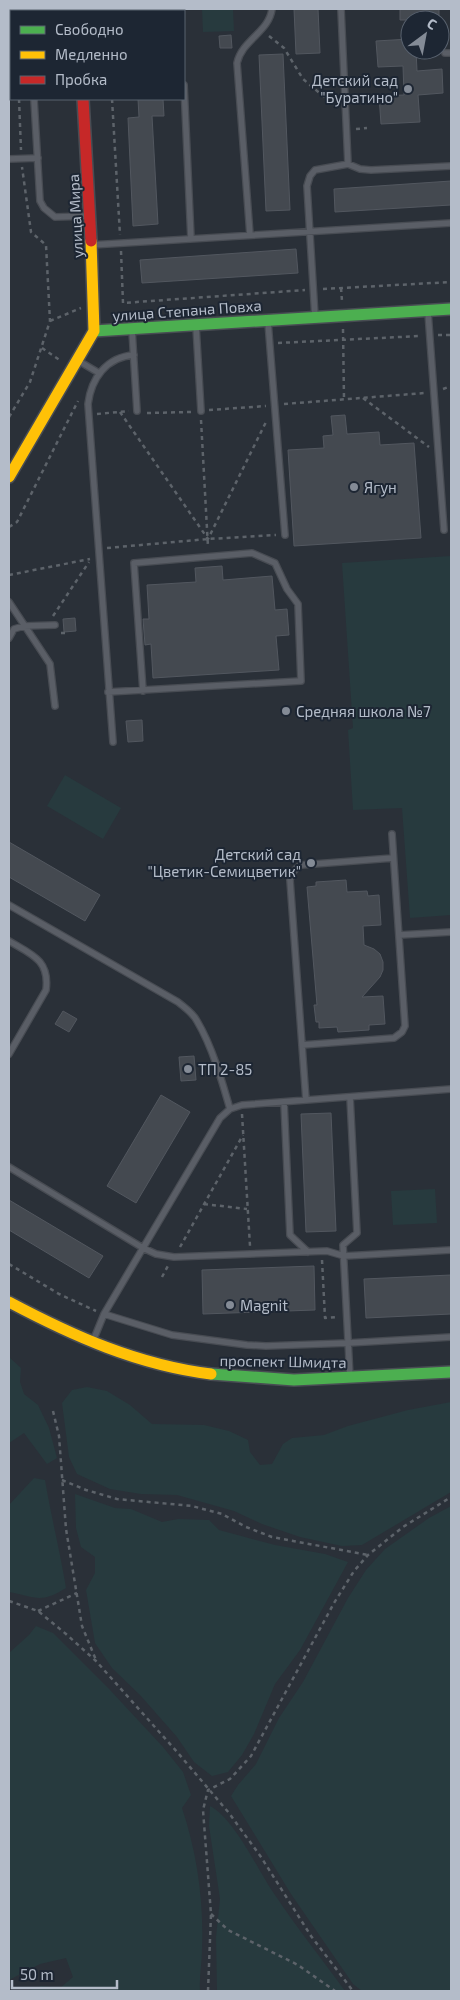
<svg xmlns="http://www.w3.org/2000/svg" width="460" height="2000" viewBox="0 0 460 2000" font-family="'Exo 2',sans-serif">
<rect width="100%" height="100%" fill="#2a3038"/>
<path fill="#273a3e" d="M202,9H233L234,31L203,32Z
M451,556V915L410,918L402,808L353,810L348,730L353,728L342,563Z
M65,775L121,808L103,839L47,806Z
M435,1189L437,1223L393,1225L391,1191Z
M9,1357L21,1368L20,1382L24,1394L38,1405L49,1428L57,1458L47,1464L24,1433L9,1443Z
M87,1387L107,1391L130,1405L152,1424L204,1425L229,1431L248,1440L250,1452L260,1465L272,1464L283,1444L292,1438L324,1435L348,1426L408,1410L451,1402V1492L362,1545L342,1546L300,1537L262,1524L234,1511L177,1495L141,1494L110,1489L77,1474L69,1457L62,1403L72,1390Z
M34,1478L45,1480C51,1516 60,1551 66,1588C40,1604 36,1597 9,1592V1505Z
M75,1494L115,1508L131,1509L162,1522L178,1519L209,1520L219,1530L275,1545L325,1554L348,1562L300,1650L275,1684L254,1734L242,1755L228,1772L212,1776L194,1762L177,1737L140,1695L112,1668L95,1643L86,1590L95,1573V1557L81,1547L76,1528Z
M451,1506V1991H362L353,1984L291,1894L231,1796L238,1785L256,1764L279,1718L303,1682L348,1598L366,1570L385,1549L429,1518Z
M36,1626L53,1633L110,1690L163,1747L183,1772L191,1795L182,1808C197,1853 204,1901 202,1949C202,1964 199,1977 200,1991H27L41,1986L60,1988L73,1977L66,1958L40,1964L9,1980V1653L29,1635Z
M210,1806C235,1819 258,1871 275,1895C297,1928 322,1959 345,1991H217L216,1937L220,1899L209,1826Z"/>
<path fill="#444950" stroke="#52575f" d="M294,9H318L320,53L296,54Z
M400,9H439V20H400Z
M231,35L232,48H220L219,36Z
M410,39V50H416L417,71L442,69L443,93L418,95L420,122L381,124L379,96L404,95L403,66L378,67L376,41Z
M283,54L290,210L266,211L259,55Z
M138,99H163L164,116H152L158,224L133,226L128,118L139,117Z
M451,181V205L335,212L334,189Z
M296,249L298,273L142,283L140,260Z
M345,415L347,434L379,432L380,445L414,443L421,538L294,546L288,450L324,448L323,436L333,435L331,416Z
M222,566L223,580L272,576L275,610L287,609L289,635L276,636L279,670L153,678L151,644L145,645L143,619H149L147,585L196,582L195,568Z
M75,618L76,631L64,632L63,619Z
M142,720L143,741L128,742L126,721Z
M9,842L100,895L85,921L9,877Z
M346,880L347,892L367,891L368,896L379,895L381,925L363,926L364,945L374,949L380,954L383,962V970L380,977L362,997L383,996L385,1024L369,1025V1030L338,1032L337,1027L319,1028V1022H316L314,1005H317L307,887L316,886V882Z
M63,1011L77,1019L69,1032L55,1024Z
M194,1056L196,1080L181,1081L179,1057Z
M161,1095L190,1112L136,1203L107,1186Z
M331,1113L336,1231L306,1232L301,1114Z
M9,1200L103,1256L89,1278L9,1230Z
M314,1266L315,1310L203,1314L202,1270Z
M451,1275V1314L366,1318L364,1279Z"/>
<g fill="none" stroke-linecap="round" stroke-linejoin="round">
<g stroke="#484c53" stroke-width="8">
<path id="lane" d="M180,9V11
M445,53H451
M9,70L11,71
M184,85L191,239
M34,99L40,201L44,208L55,217L88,216
M9,159L38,158
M348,164L360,169L371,170L451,166
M250,235L237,63C242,40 269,32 272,9
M91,245L451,223
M428,312L444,530
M315,317L307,186L310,176L315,170L348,164L341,9
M268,322L285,535
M196,326L201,411
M132,330L137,411
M77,360L99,373
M9,602L50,664L55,706
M9,638L14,629L24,626L55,625
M108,692L301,681L298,604L287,589L275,563L252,553L134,563L143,691
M113,742L88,404C91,379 106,357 134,355
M9,905L178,1002C185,1008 193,1013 197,1021C212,1046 222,1081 230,1109
M399,935L451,932
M9,941C31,954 50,960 46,990L9,1054
M302,1045L394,1038L402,1032L405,1026L392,834
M451,1089L242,1105L230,1109L220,1118L143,1248L156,1254L174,1257L327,1251L344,1256L451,1250
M350,1097L357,1233L343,1245L350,1378
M306,1100L290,880C292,873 294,869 301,865L393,858
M284,1102L290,1235L308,1252
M9,1167L143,1248L104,1314L93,1341
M104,1314L172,1335L247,1345L266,1346L348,1343L451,1337"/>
</g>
<g stroke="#484c53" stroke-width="14">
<path id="fast" d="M94,331L451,309
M211,1374L294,1380L451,1372"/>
</g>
<g stroke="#484c53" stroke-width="14">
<path id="slow" d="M78,9V11
M9,477L94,331L91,241
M9,1302C73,1336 138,1365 211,1374"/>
</g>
<g stroke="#484c53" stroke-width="14">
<path id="jam" d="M83,99L91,241"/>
</g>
<path stroke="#5d636a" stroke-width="2.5" stroke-dasharray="4 4" stroke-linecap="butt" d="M29,9L30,11
M107,9V11
M269,36L284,48L303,79L336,107
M19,99L21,150
M112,99L120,235
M356,129L367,128
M121,251L123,303L305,290
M341,288L342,301
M323,289L451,282
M50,321L81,308
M343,329L344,399
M438,335H451
M278,343L420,336
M42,348L61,361
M443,389L451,386
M363,398L429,447
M284,404L425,393
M209,410L266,406
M120,412L208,539L266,422
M147,413L191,412
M97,414L129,411
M9,417L30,382L50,321L46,245L31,232L22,167
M201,420L208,547
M9,527L17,522L78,401
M107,548L208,539L276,535
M9,575L90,559
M53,616L89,562
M61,633H69
M242,1114L250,1246
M204,1204L247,1209
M180,1247L243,1135
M322,1260L325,1318L338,1317
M9,1264L59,1294L96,1311
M162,1277L169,1264
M53,1411L59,1436L66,1529L82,1626L96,1660
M62,1480L86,1490L117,1499L192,1506L222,1514L246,1527L272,1537L368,1555
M9,1601L38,1611L66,1634L96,1661L178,1753L229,1813L261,1857L311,1936L353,1991
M38,1611L77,1593
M211,1914L228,1930L298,1965L335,1991
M208,1991L211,1914L203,1810L208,1790L230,1779L251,1756L334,1603L354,1571L368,1555L403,1527L451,1497"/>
<use href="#lane" stroke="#5a5e66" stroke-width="5.5"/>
<use href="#fast" stroke="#4caf50" stroke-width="11"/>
<use href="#slow" stroke="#ffc107" stroke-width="11"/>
<use href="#jam" stroke="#c62828" stroke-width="11"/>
</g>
<g fill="#848b96" stroke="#1d2633" stroke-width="2">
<circle cx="408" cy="89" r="5"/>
<circle cx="354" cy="487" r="5"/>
<circle cx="286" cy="711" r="5"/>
<circle cx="311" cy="863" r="5"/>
<circle cx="188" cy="1069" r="5"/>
<circle cx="230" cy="1305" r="5"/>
</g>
<g text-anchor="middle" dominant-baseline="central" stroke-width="4" stroke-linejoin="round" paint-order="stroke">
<g font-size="15" fill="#b4bcc9" stroke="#1d2633" text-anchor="start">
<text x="398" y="80" text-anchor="end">Детский сад<tspan x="398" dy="17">"Буратино"</tspan></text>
<text x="364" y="487">Ягун</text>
<text x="296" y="711">Средняя школа №7</text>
<text x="301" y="854" text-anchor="end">Детский сад<tspan x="301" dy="17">"Цветик-Семицветик"</tspan></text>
<text x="198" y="1069">ТП 2-85</text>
<text x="240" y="1305">Magnit</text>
</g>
<g font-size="15" fill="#b4bcc9" stroke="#1d2633">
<text transform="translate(75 216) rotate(-93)">улица Мира</text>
<text transform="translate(187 310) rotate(-4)">улица Степана Повха</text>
<text transform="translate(283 1361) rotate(1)">проспект Шмидта</text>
</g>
</g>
<rect width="460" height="2000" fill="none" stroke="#b4bcc9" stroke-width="20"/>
<rect x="10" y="10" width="175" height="90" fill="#1d2633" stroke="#59626f"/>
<rect x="20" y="26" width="25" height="8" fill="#4caf50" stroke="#59626f"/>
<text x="55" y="35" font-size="15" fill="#b4bcc9">Свободно</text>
<rect x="20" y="51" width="25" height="8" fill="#ffc107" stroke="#59626f"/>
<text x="55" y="60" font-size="15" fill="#b4bcc9">Медленно</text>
<rect x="20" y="76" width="25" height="8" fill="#c62828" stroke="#59626f"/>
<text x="55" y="85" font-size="15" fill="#b4bcc9">Пробка</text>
<g transform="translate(425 35) rotate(32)"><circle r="24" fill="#1d2633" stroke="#59626f"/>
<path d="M0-4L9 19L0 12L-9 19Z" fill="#848b96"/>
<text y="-8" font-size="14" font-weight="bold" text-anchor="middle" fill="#b4bcc9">С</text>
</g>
<path d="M12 1980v8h105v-8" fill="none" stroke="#b4bcc9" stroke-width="2.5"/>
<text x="20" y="1980" font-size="15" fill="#b4bcc9" stroke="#1d2633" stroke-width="4" paint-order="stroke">50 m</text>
</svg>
